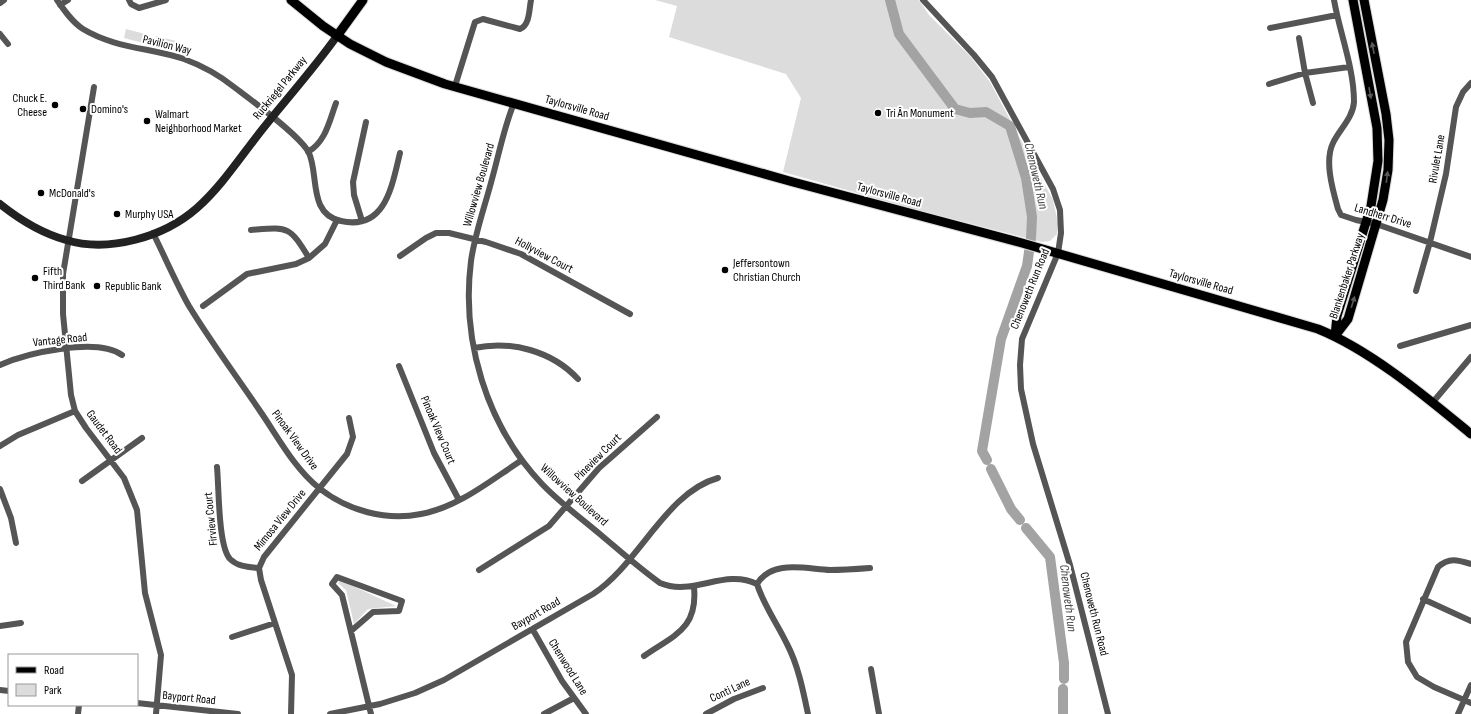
<svg xmlns="http://www.w3.org/2000/svg" width="1471" height="714" viewBox="0 0 1471 714" font-family="'Sofia Sans Condensed',sans-serif">
<rect width="100%" height="100%" fill="#fff"/>
<path fill="#dcdcdc" d="M655,0H919L929,15L970,56L990,82L1053,200L1058,223L1057,234L1050,241L1042,242L925,212L783,172L801,98L786,74L669,37L677,6Z
M126,29L145,34L143,43L124,38Z
M156,36L176,41L174,50L154,45Z
M340,580L396,606L368,609L354,624L346,590L338,583Z"/>
<g fill="none" stroke-linecap="round" stroke-linejoin="round">
<path stroke="#a3a3a3" stroke-width="10" d="M890,0L899,34L955,109L970,113L986,112L1010,126L1026,178L1032,217L1031,238L1027,266L1001,339L982,451L987,460
M991,469L1011,509L1020,520
M1026,528L1050,557L1064,663V679
M1063,714V689"/>
<g stroke="#dbdbdb" stroke-width="11">
<path id="primary" d="M291,0L323,26L350,44L386,62L445,84L793,182L1022,243L1318,329C1372,351 1426,397 1471,434
M337,36L363,0
M1335,336L1348,319L1383,200L1388,170L1389,140L1386,114L1364,0
M1335,336L1337,316L1371,206L1378,161L1377,128L1353,0"/>
</g>
<path stroke="#555" stroke-width="6" d="M57,0C64,10 72,22 83,29C114,48 151,48 184,59C203,66 219,75 234,87C251,100 301,136 309,153C319,175 308,214 341,221C386,231 392,185 400,153
M129,0L131,4L139,8L166,0
M923,0L974,55L992,77L1053,189L1060,210L1061,233L1058,253L1022,339L1020,365L1021,389L1033,444L1070,565L1108,714
M1334,0C1340,34 1354,68 1354,102C1353,118 1339,130 1333,143C1324,161 1333,191 1338,209L1341,215L1356,220L1376,224L1471,257
M0,3L4,0
M60,5L68,0
M1270,28L1337,15
M0,34L8,44
M1299,38L1305,73L1313,103
M1269,84L1305,73L1349,67
M455,86L475,22L483,19L520,29C530,25 529,9 531,0
M94,87L63,274V314L71,395L75,411L86,428L124,478L137,510L145,593L161,655L156,714
M514,103C504,127 499,154 492,179C485,206 475,233 471,261C461,340 486,425 542,484C560,503 581,518 601,535C620,551 639,568 660,583C693,597 724,568 757,584C764,606 777,623 787,644C798,665 803,690 808,714
M308,152C326,141 329,122 336,103
M362,221L354,195L353,182L366,122
M251,230C288,227 289,225 309,258
M153,233C165,257 176,283 189,306C211,342 237,377 260,411C278,437 294,468 319,488C348,511 386,521 421,514C459,507 491,480 522,460
M400,256L426,238L436,233H449L486,242L521,254L630,314
M1416,291L1430,242L1446,174L1456,107L1463,92L1471,83
M203,306L247,274L296,264L309,258L325,244L337,220
M1400,346L1471,325
M474,348C511,340 552,351 578,379
M0,365C27,353 97,337 122,355
M399,366L434,453L459,500
M1433,402L1471,357
M0,446L18,435L75,411
M217,467C219,487 218,546 230,559C238,567 249,567 259,568
M82,481L142,438
M0,489L11,518L16,543
M1471,564C1458,560 1449,557 1438,567L1406,642L1408,662L1417,677L1434,687L1471,703
M479,570L549,526L599,468L657,417
M757,584C772,559 806,569 830,570C843,570 857,569 870,568
M1423,599L1471,621
M0,626L21,623
M533,630L562,681L586,714
M351,631L373,612L399,611L402,601L337,577L332,584L342,595L371,714
M232,637L275,623
M644,656C674,635 698,629 694,587
M871,669L879,714
M0,690L9,691
M137,703L238,714
M78,714L79,705
M291,714L292,675L261,580L259,568L264,557L347,454L353,437L349,418
M330,714L380,704L415,693L444,680L593,594C639,564 666,492 718,478
M544,714L574,698
M706,714L734,699L763,688
M1458,714L1471,685"/>
<path stroke="#222" stroke-width="8" d="M0,204C20,220 41,233 66,240C109,253 164,237 197,208C223,185 243,153 265,126C289,96 315,67 337,36"/>
<use href="#primary" stroke="#000" stroke-width="9"/>
</g>
<defs><path id="oneway-solid" d="M-6-.8H1V-3.2L6.5 0L1 3.2V.8H-6Z"/></defs>
<g fill="#595959">
<use href="#oneway-solid" transform="translate(1373 48) rotate(-101)"/>
<use href="#oneway-solid" transform="translate(1370 93) rotate(80)"/>
<use href="#oneway-solid" transform="translate(1387 177) rotate(-83)"/>
<use href="#oneway-solid" transform="translate(1353 302) rotate(-73)"/>
</g>
<g fill="#000" stroke="#fff" stroke-width="1.5">
<circle cx="55" cy="105" r="4"/>
<circle cx="83" cy="109" r="4"/>
<circle cx="878" cy="113" r="4"/>
<circle cx="147" cy="121" r="4"/>
<circle cx="41" cy="193" r="4"/>
<circle cx="117" cy="214" r="4"/>
<circle cx="725" cy="270" r="4"/>
<circle cx="35" cy="278" r="4"/>
<circle cx="97" cy="286" r="4"/>
</g>
<g text-anchor="middle" dominant-baseline="central" stroke-width="4" stroke-linejoin="round" paint-order="stroke">
<g font-size="12" fill="#000" stroke="#fff">
<text transform="translate(167 45) rotate(14)">Pavilion Way</text>
<text transform="translate(280 88) rotate(-51)">Ruckriegel Parkway</text>
<text transform="translate(577 108) rotate(16)">Taylorsville Road</text>
<text transform="translate(1437 159) rotate(-80)">Rivulet Lane</text>
<text transform="translate(479 185) rotate(-74)">Willowview Boulevard</text>
<text transform="translate(889 195) rotate(15)">Taylorsville Road</text>
<text transform="translate(1383 216) rotate(17)">Landherr Drive</text>
<text transform="translate(544 255) rotate(28)">Hollyview Court</text>
<text transform="translate(1347 276) rotate(-72)">Blankenbaker Parkway</text>
<text transform="translate(1201 282) rotate(16)">Taylorsville Road</text>
<text transform="translate(1030 289) rotate(-68)">Chenoweth Run Road</text>
<text transform="translate(60 340) rotate(-6)">Vantage Road</text>
<text transform="translate(438 430) rotate(67)">Pinoak View Court</text>
<text transform="translate(104 432) rotate(53)">Gaudet Road</text>
<text transform="translate(295 440) rotate(54)">Pinoak View Drive</text>
<text transform="translate(598 457) rotate(-45)">Pineview Court</text>
<text transform="translate(574 495) rotate(42)">Willowview Boulevard</text>
<text transform="translate(211 519) rotate(-96)">Firview Court</text>
<text transform="translate(280 520) rotate(-51)">Mimosa View Drive</text>
<text transform="translate(536 614) rotate(-30)">Bayport Road</text>
<text transform="translate(1094 614) rotate(76)">Chenoweth Run Road</text>
<text transform="translate(568 667) rotate(58)">Chenwood Lane</text>
<text transform="translate(730 690) rotate(-25)">Conti Lane</text>
<text transform="translate(189 698) rotate(6)">Bayport Road</text>
</g>
<g font-size="12" fill="#000" stroke="#fff" text-anchor="start">
<text x="47" y="98" text-anchor="end">Chuck E.<tspan x="47" dy="14">Cheese</tspan></text>
<text x="91" y="109">Domino's</text>
<text x="886" y="113">Tri Ân Monument</text>
<text x="155" y="114">Walmart<tspan x="155" dy="14">Neighborhood Market</tspan></text>
<text x="49" y="193">McDonald's</text>
<text x="125" y="214">Murphy USA</text>
<text x="733" y="263">Jeffersontown<tspan x="733" dy="14">Christian Church</tspan></text>
<text x="43" y="271">Fifth<tspan x="43" dy="14">Third Bank</tspan></text>
<text x="105" y="286">Republic Bank</text>
</g>
<g font-size="13" font-style="italic" fill="#444" stroke="#fff">
<text transform="translate(1036 176) rotate(77)">Chenoweth Run</text>
<text transform="translate(1068 598) rotate(83)">Chenoweth Run</text>
</g>
</g>
<rect x="8" y="654" width="130" height="52" fill="#ffffff" stroke="#999999"/>
<rect x="16" y="667" width="20" height="6" fill="#000000" stroke="#999999"/>
<text x="44" y="674" font-size="12" fill="#000000">Road</text>
<rect x="16" y="684" width="20" height="12" fill="#dcdcdc" stroke="#999999"/>
<text x="44" y="694" font-size="12" fill="#000000">Park</text>
</svg>
